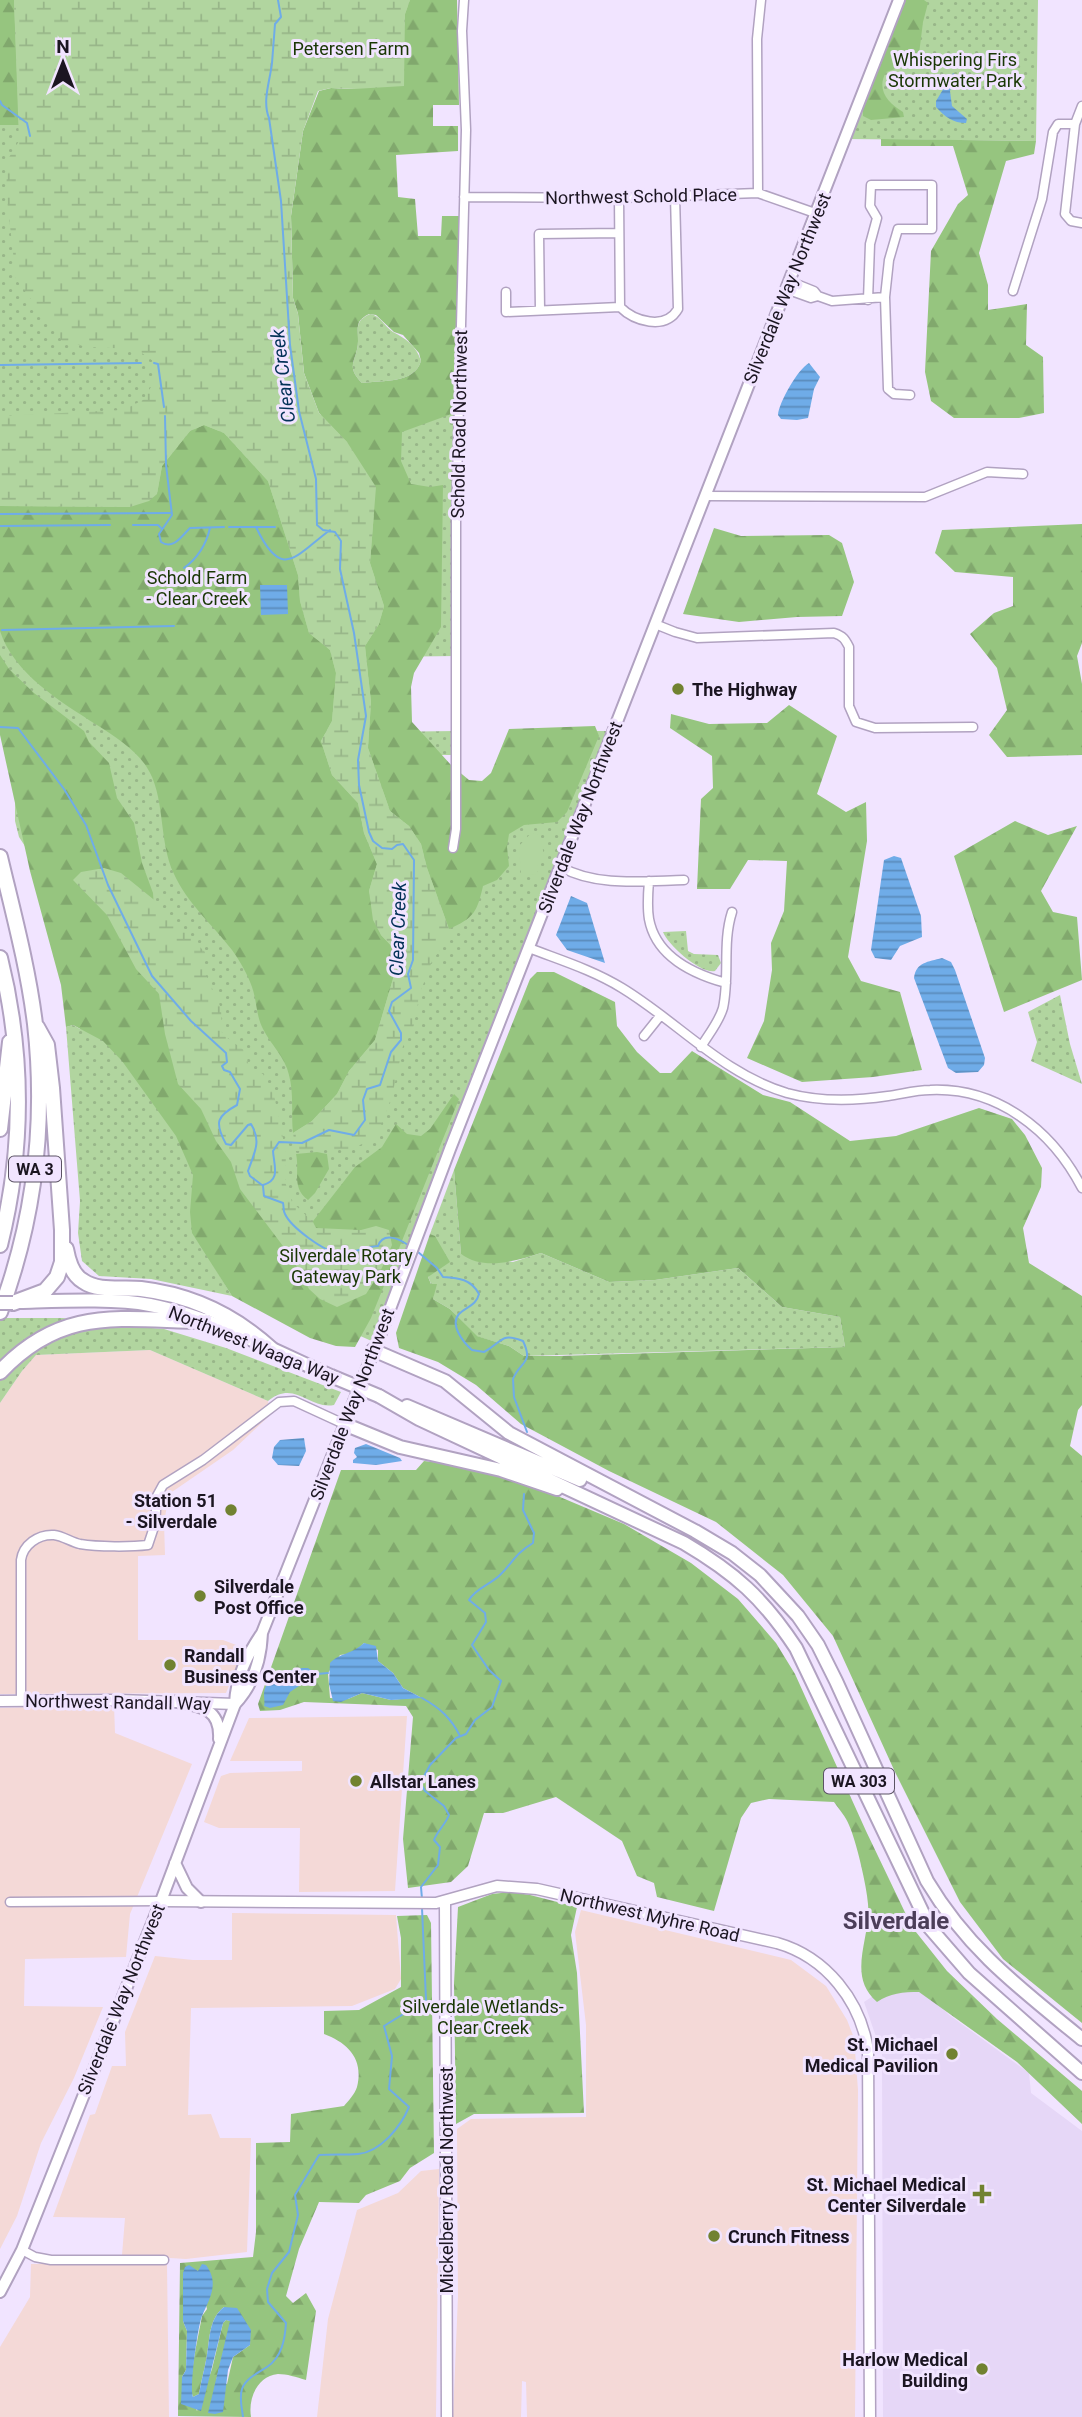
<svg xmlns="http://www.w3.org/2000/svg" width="1082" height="2417" viewBox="0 0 1082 2417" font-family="Roboto,sans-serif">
<defs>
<pattern id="green-dots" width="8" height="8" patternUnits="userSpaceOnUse" patternTransform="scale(1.75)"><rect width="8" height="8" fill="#b1d59f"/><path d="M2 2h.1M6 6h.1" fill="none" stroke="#98b689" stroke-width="1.8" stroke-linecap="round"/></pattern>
<pattern id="forest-firs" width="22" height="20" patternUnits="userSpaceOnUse" patternTransform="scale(1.75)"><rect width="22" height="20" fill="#96c57f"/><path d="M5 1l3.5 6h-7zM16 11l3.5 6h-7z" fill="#81a86d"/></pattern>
<pattern id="wetland-marsh" width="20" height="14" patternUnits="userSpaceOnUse" patternTransform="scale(1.75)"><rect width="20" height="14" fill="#b1d59f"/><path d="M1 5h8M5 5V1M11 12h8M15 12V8" fill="none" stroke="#98b689"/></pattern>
<pattern id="water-rules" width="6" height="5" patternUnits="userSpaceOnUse" patternTransform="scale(1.75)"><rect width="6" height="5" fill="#6face8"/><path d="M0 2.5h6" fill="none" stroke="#5a8bbc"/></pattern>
</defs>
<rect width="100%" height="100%" fill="#f1e4ff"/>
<path fill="#f4d9d7" d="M150,1350L268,1401L270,1415L233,1450L169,1494L164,1523L165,1555L138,1556V1640H223L244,1648L226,1693L0,1694V1403L22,1371L36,1355Z
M114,1705L115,1733L192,1764L130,1914L126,1957L25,1959L24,2006L103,2007L74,2078L41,2143L17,2216L0,2249V1708Z
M407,1716L395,1891L299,1892L300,1828H219L204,1822L221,1776L230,1773L302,1771V1761H230L249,1718Z
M581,1910L791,1960L826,1986L847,2020L854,2038L858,2090L855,2417H527L526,2382L522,2381L521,2417H453L458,2296L457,2129L471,2119L586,2117V2025L575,1932Z
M232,1913L396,1915L401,1979L395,1989L352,2006L191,2008L188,2115L211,2114L220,2138H251L247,2252L186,2259L122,2255L125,2218L53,2217L90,2115L95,2114L112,2066H126L125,2032L155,1956L193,1960H232Z
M439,2169L436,2417H317L328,2319L357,2210L398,2193L421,2171Z
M31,2264H167L169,2417H0V2347L30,2297Z"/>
<path fill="#e6d7f7" d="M909,1972L948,2014L1029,2073L1031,2093L1082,2131V2417H883L882,2054L864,2002Z"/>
<path fill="url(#green-dots)" d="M0,0H450L268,96L296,415L460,414L456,656L381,657L380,732L456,731V755H381L470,837L511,731H613L376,1343L320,1318L213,1265L232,1296L151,1279L99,1276L82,1261L78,1233L80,1201L66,1027L73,1025L80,1029L56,894L19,837L15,821V772L0,713Z
M899,0H1038L1036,141L847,139Z
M370,314C381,316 384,326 393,332C406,339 416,345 421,361C414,384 383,380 362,383C344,365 358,360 358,341C358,327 355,321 370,314Z
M686,931L688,951L694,954L718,955L721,963L715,971C700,974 668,945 663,932Z
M1060,995L1070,1044L1082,1084L1031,1061L1037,1042L1028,1012Z
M454,1170L461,1254L513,1262L541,1253L609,1282L655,1280L738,1268L782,1307L840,1317L845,1347L524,1356L509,1346L476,1336L450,1309L433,1299L434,1290L428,1277L431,1273L435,1237L430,1234Z
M0,1318H63L102,1324L164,1329L226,1348L341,1392L334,1405C309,1410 295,1379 268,1401L150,1350L36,1355L22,1371L0,1403Z"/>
<path fill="url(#forest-firs)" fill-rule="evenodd" d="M0,0H14L19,125H0Z
M410,0H457L459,105H433V126H458V151L396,155L398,197L415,199L418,236H441L442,216H459L457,412L402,432L401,461L411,484L430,487L443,485L441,627L414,673L411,687L412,722L451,765L469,780L482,781L491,773L509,729L595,726L599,736L567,812L557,822L524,825L509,834L507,847L509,866L497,880L483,886C477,912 474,918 449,929L427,868L421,844L409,826L390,811L368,748L371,702L365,646L379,624L384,606L370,563L374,512L347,442L319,413L304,373L298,314L293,298L291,216L303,131L319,91L331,88L354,89L403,40L405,14ZM369,314L376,315L394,332L403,335L419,353L421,361C414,384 383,380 362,383C344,365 358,360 358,341C358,327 355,321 369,314Z
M903,0H924L928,3L923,22L918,62L886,72C876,90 888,103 903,112L904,117L871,120L863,116V110Z
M881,139L1036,141L1034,154L1006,161L979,253L988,285V310L1027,304L1026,345L1043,357L1044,413L1019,418H954L931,401L925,372L931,251L958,204L968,195L953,146H881Z
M204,425L224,433L268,481L298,575L300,601L309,633L330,650L336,673L332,721L321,741L332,775L358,803L364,833L377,864L369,891L381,935L395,949V972L375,1040L349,1071L337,1094L312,1121L293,1133C291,1114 294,1093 289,1075C285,1057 271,1045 263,1029C256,1016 257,1001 252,987C248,975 240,961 232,950C212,924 187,903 174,874C158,841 166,795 146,766C135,749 114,736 97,725C61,702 14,674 0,631V506L130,507L157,494L162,466L190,431Z
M1082,524V643L1077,656L1082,684V755L1007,757L989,735L1007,710L997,668L970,634L994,613L1013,606V577L955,572L935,553L942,530Z
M714,528L741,536L829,535L842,543L854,582L842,616L797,617L739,622L683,614Z
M0,655L9,669L34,693L84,731L89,742L109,763L117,798L134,823L142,863L153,893L155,925L207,1101L310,1225L355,1167L382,1147L396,1124L407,1134L421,1136L430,1129L454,1094L459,1099L371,1318L355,1347L336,1346L310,1338L232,1296L192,1233L190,1212L193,1175L176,1136L122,1061L103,1041L73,1025L66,1027L61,985L30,871L0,735Z
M789,705L837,736L817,794L846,812L866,802L867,841L848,957L861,981L900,992L922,1070L873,1077L802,1082L747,1058L764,1021L772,970L771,943L784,911L787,861L748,860L730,889H697L701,799L713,788L712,756L670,728L671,714L709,724L767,723Z
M1015,821L1048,835L1077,826L1041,891L1053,912L1077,917L1082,980L1004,1012L954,856Z
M537,972H554L615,1002L617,1026L637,1052L660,1073H671L692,1051L763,1095L790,1102L850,1141L896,1136L979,1108L1012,1119L1025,1135L1042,1168L1041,1187L1023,1228L1029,1263L1082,1296V1405L1078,1410L1070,1446L1082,1456V2023L1003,1959L960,1902L895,1772L833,1636L783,1575L716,1522L609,1471L521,1424L476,1385L438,1362L399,1348L396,1333L430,1234L435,1236L450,1262L428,1277L431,1284H437L433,1299L450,1309L477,1336L509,1346L524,1356H559L845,1347L840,1317L782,1307L738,1268L655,1280L609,1282L541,1253C516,1261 484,1271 461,1254L454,1170L530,979Z
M317,1152L327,1154L329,1169L315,1193L308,1200C291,1188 300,1171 296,1154Z
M424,1461L469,1466L515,1478L624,1524L691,1563L738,1599L776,1643L795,1674L866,1831L912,1927L947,1971L997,2019L1082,2091V2124L1017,2062L919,1992C903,1992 890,1993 877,2002C846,1975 871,1939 868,1904C867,1887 856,1840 849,1825C846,1817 839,1809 834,1802L769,1799L751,1803L741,1818L714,1911L657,1897L654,1883L637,1876L622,1841L556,1797L503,1813H484L468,1866L451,1882L408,1888L403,1839L413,1717L406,1706L304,1702L280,1710L260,1711L258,1704L341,1470H416ZM364,1643L378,1650V1661L393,1673L403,1688L420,1697L391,1700L362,1693L348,1699L330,1698L328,1673L340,1655L354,1653Z
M511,1892L530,1895L577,1907L571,1935L577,1973L584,2113L474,2114L456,2124L454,1983L458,1907L492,1894Z
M427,1915L431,1923L434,2153L410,2168L400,2181L366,2195L359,2203L319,2202L299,2249L286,2296L293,2303L306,2293L316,2311L306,2380C296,2377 287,2374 278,2374C257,2376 248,2399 251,2417L178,2416L180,2263L253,2257L256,2232V2143L290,2142L291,2114L344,2106C348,2101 355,2094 357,2087C364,2059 348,2043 324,2034V2011L359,2010L401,1987V1938L397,1916ZM195,2270L198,2271L207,2309L202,2316C199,2334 187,2383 193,2397L199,2394C201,2381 205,2368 207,2355C210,2337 209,2319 224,2307C243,2320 251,2320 250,2345L233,2357L227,2384L216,2381L231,2321L226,2320L223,2323L212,2369L197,2411L182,2377L186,2370L187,2331L183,2321Z"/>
<path fill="url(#wetland-marsh)" d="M14,0H410L405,14L404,86L354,89L331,88L318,91L303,131L291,216L293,298L298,314L304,373L319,413L347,442L376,487L370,563L384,606L379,624L365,646L371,702L368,748L390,811L409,826L421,844L427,868L449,929L443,946L432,961L420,993L413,1029L403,1046L392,1096L379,1131L366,1142L352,1149L296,1151L293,1133L312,1121L337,1094L349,1071L375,1040L395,972V950L381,935L373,920L369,891L377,864L364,833L358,803L332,775L321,741L332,721L336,673L330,650L309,633L300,601L298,575L268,481L224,433L204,425L190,431L162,466L157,494L149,501L130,507L0,506V416L123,410L143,400L157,377L153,361L136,349L88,347L62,341L16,279L6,190L8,159L19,141Z
M104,868L121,873L158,903L162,910L205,952L202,966L221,1008L222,1034L245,1051L249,1067L263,1074L274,1095L286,1153L285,1182L292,1202L313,1222L316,1228L361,1230L376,1226L389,1230L392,1245L380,1272L366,1294L337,1307L320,1299L309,1289L292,1258L240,1189L231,1162L216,1141L201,1109L178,1084L165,1034L159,994L136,969L107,915L73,880L81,872Z"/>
<path fill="#b1d59f" d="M531,833L540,835L544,855L537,866V874L521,875L519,846Z"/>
<path fill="url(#water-rules)" d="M953,73L956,75L950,91L952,106L967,119L966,123C953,123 945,117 936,107V101Z
M809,363L820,377L814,389L808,418L797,420L781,419L778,415C779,402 798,369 809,363Z
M260,585H287L288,614L261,615Z
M894,856L901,858L921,916L922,937L900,946L891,960L875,958L871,950L884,860Z
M571,896L587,903L605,963L567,950L556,935Z
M942,958L951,962L955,970L985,1058L984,1065L978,1072L956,1073L948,1068L914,978C916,962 928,962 942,958Z
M304,1438L306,1451L299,1466L278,1465L272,1458L274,1447L280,1440Z
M366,1444L400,1458L402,1461L376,1465L353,1463V1460L357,1457L354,1453L355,1448Z
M364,1643L376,1646L378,1661L393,1673L403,1688L422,1698L391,1700L362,1693L341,1702L333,1701L329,1684L330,1663C341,1652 351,1655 364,1643Z
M302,1668H308L317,1674L290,1692L283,1705L270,1708L264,1706C265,1703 264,1699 264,1695C264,1676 288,1671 302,1668Z
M202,2264L206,2265C220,2284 209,2299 202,2316C198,2325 189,2389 193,2397L199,2394C201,2381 205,2368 207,2355C210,2337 209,2319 224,2307L237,2308L251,2330L250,2345L233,2357L228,2370L223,2412L215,2414L208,2413L230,2321L226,2320L223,2323L201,2411L181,2404L182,2377L186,2370L187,2331L183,2321V2273L185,2267L189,2265L198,2271Z"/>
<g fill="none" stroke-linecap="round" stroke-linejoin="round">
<path stroke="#6face8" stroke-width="2" d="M0,101L2,105L27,123L30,136
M154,363L158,364L164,407
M0,365L141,363
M165,416L166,465L172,515L159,534L161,542C173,550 181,537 190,528L224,527
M0,514L170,513
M133,525H158L162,529
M0,526L110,525
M229,527H275
M256,527C282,582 295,556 330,530
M184,568C198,558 206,545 210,528
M2,630L174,626
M0,727L18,728L64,789L86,825L108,885L152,976L191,1021L226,1053L227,1062L222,1066L224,1070L230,1072L240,1089L237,1105C217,1116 214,1122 226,1144L231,1145L248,1125L251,1124C262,1142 254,1153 248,1171L250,1176L262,1185
M263,1185C281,1180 274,1166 273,1151L279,1142L302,1143L329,1130L354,1135L365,1120L363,1100L367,1089L380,1085L391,1052L401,1040V1033L389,1011L392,1002L411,988L408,974L413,960L414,860L403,844L397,845L392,849L382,848L373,841L369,832L359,785L358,760L366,716L354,633L340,569L341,541L335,532L323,530L317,525L316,479L299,411L290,345L281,201L269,118C262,101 270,81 272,63C273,50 274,38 275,24L281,17L278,0
M263,1186L264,1196L283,1203C284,1207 283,1211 285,1214C291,1227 324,1252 339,1253C352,1254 365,1247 378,1246C383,1232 398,1238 408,1245
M418,1252L437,1268L443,1277C459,1278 471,1279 479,1294C476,1306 467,1306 459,1314C449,1325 464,1343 472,1350L484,1352C503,1342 500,1332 523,1341C534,1364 520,1361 513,1379L514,1397L527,1432
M317,1674L328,1673
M422,1698C440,1708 451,1718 460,1736
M422,1899L421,1887L438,1865L440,1847L434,1840C438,1830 445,1825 449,1815L444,1806L425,1791L422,1786V1780L430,1765L456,1738L466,1734L475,1720L492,1707L501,1681L489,1670L472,1645L486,1622L485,1613L469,1600C475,1589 491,1584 500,1575C513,1562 516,1553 533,1543L534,1533L523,1510L524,1494
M243,2417C242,2408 239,2398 242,2389C246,2378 258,2373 267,2367C282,2357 285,2339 286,2323L268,2302L267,2289L272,2273L289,2252L298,2215L295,2195L319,2155C332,2154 345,2155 358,2154C381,2152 401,2126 409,2107L389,2089L392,2056L384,2026L426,2000L422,1908"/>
<g stroke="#b1a2c1" stroke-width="11">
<path id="minor" d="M1082,106L1075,124L1065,214L1071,221L1082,223
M758,193L757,39L761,0
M464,197L619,198L758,193L815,213
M786,289L811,298L818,296L814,291L789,281
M1013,291L1042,199L1053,132L1058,124H1075
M506,292V312L620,307L619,198
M818,296L832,301L885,297
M868,300L870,244L877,218L870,206L871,185H932V229H898L889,260L885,297L888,389L894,394L910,395
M620,307C634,321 665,331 678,309L675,196
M540,310L539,234L619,233
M705,496L925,497L987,472L1023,474
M655,624L675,632L697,638L834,633C843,636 845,639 849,647V706L856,722L875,728L973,727
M453,848L456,829V521L466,130L462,31L464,0
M561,867C596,887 644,881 684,880
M649,881C648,893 647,907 649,919C656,957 693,974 726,983
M529,948C560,960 593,970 622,988C678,1022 723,1074 787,1093C820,1102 855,1101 888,1096C902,1094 916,1090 930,1090C997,1087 1052,1130 1082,1188
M644,1036L660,1016
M701,1047C708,1035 719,1022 723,1008C730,976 722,943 732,912
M21,1700V1560C23,1545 38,1534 54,1535C63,1536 71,1542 80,1544C98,1547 131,1547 148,1545L155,1524L157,1496L163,1485L203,1460L279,1402L294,1401L344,1424
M10,1902L161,1901
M22,2250L35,2257L51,2260H164"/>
</g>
<g stroke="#b1a2c1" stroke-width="13">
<path id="tertiary" d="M0,1701L118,1700L235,1704
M161,1901L436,1903L497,1886L537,1889L777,1943C826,1957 861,2001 868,2051L870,2417
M445,1902L447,2417"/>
</g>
<g stroke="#b1a2c1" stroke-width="14">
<path id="secondary" d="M172,1701C197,1706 221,1706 219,1739
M235,1704C253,1685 261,1659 262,1633
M175,1863L187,1888L201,1902
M0,2292L22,2250L161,1901L235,1704C236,1677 247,1655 262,1633L381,1333L450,1149L899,0"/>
</g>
<g stroke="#b1a2c1" stroke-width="16">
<path id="trunk" d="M20,1302C58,1301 114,1298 150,1305C209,1316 275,1351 331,1376
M373,1350L445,1381L509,1433L695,1531L732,1553L760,1575L798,1616L818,1645L836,1681L927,1881C968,1950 1021,1989 1082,2039
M379,1396L419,1419L684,1543C735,1573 763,1598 796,1648L930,1928L969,1973L1082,2073
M407,1406L580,1480
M344,1424L400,1447L501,1470L557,1489"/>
</g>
<g stroke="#b1a2c1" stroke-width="18">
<path id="motorway" d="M0,857C13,912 28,967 35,1024C46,1122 35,1218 0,1312
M0,958C24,1054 24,1149 0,1245
M0,1129L10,1042
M66,1249C68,1260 72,1275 83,1281C98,1292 123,1287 141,1289C192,1295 234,1315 271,1349
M13,1303L45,1291L57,1277L62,1262V1230L52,1088L47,1045L37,1027
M0,1372C63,1305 121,1320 204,1321"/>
</g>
<use href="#minor" stroke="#fff" stroke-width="8"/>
<use href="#tertiary" stroke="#fff" stroke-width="10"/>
<use href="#secondary" stroke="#fff" stroke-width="10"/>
<use href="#trunk" stroke="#fff" stroke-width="12"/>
<use href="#motorway" stroke="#fff" stroke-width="14"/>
<g stroke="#b1a2c1" stroke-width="16" stroke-linecap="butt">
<path id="trunk-bridge" d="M0,1303H13
M331,1376L379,1396"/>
</g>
<use href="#trunk-bridge" stroke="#fff" stroke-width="12"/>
</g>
<g fill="#718231" stroke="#f1e4ff" stroke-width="2.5">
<circle cx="678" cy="689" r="7"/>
<circle cx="231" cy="1510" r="7"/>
<circle cx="200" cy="1596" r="7"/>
<circle cx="170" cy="1665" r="7"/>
<circle cx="356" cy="1781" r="7"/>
<circle cx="952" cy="2054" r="7"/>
<path d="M978.5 2183.5h7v7h7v7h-7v7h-7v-7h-7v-7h7z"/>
<circle cx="714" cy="2236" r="7"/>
<circle cx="982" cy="2369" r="7"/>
</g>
<g text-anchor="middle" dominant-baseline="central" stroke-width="6" stroke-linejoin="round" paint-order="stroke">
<g fill="#f1e4ff" stroke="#5b5364" stroke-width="2">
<rect x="9" y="1156.5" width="52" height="25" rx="5"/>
<rect x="824" y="1768.5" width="70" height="25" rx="5"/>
</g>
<g font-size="16" font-weight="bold" fill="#1b1521">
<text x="35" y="1169">WA 3</text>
<text x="859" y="1781">WA 303</text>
</g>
<g font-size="18" fill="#193704" stroke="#f1e4ff">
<text x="351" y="48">Petersen Farm</text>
<text x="955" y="59">Whispering Firs<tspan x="955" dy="21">Stormwater Park</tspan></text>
<text x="197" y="577">Schold Farm<tspan x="197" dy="21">- Clear Creek</tspan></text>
<text x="346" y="1255">Silverdale Rotary<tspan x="346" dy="21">Gateway Park</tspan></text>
<text x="483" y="2006">Silverdale Wetlands-<tspan x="483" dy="21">Clear Creek</tspan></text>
</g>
<g font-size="18" fill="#1b1521" stroke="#f1e4ff">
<text transform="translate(641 196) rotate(-1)">Northwest Schold Place</text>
<text transform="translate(787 288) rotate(-68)">Silverdale Way Northwest</text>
<text transform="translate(459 424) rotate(-89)">Schold Road Northwest</text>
<text transform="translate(580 817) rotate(-69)">Silverdale Way Northwest</text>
<text transform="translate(254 1345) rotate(22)">Northwest Waaga Way</text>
<text transform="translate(352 1404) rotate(-69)">Silverdale Way Northwest</text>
<text transform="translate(118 1702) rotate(1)">Northwest Randall Way</text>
<text transform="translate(650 1915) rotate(13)">Northwest Myhre Road</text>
<text transform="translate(121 1999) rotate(-68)">Silverdale Way Northwest</text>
<text transform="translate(446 2180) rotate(-90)">Mickelberry Road Northwest</text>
</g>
<g font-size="18" font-weight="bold" fill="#1b1521" stroke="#f1e4ff" text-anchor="start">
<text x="692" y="689">The Highway</text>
<text x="217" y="1500" text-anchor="end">Station 51<tspan x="217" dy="21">- Silverdale</tspan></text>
<text x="214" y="1586">Silverdale<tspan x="214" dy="21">Post Office</tspan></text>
<text x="184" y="1655">Randall<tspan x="184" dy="21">Business Center</tspan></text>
<text x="370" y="1781">Allstar Lanes</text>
<text x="938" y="2044" text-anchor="end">St. Michael<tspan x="938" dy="21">Medical Pavilion</tspan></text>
<text x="966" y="2184" text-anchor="end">St. Michael Medical<tspan x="966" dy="21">Center Silverdale</tspan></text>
<text x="728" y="2236">Crunch Fitness</text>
<text x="968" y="2359" text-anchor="end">Harlow Medical<tspan x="968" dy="21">Building</tspan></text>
</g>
<g font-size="19" font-style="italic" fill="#023157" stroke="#f1e4ff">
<text transform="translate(283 376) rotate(-97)">Clear Creek</text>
<text transform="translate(398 929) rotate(-88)">Clear Creek</text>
</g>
<g font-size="24" font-weight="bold" fill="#4c3e59" stroke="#f1e4ff">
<text x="896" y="1921">Silverdale</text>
</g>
</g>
<g transform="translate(63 63)" stroke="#f1e4ff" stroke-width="5" paint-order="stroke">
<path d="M0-5L12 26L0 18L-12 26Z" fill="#1b1521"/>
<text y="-10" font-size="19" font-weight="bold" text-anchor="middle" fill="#1b1521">N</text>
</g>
</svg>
